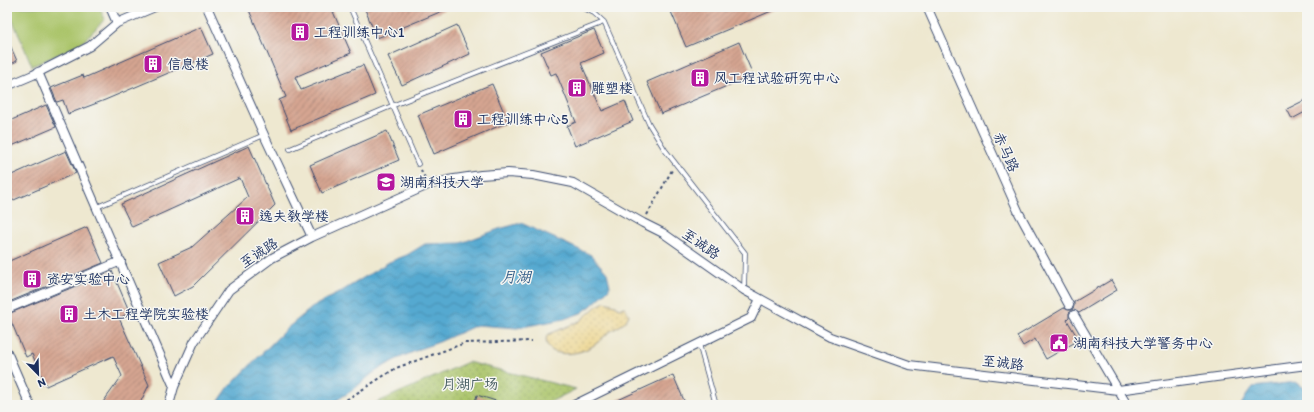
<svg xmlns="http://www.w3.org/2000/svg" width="1314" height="412" viewBox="0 0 1314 412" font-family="Itim,'LXGW WenKai TC',sans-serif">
<defs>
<pattern id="sand-dots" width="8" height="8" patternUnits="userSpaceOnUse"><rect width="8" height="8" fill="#eeda9e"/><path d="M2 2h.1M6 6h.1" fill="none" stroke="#ccbb8a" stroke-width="1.8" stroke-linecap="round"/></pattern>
<pattern id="park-dots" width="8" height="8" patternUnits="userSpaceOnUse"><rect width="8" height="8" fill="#aac469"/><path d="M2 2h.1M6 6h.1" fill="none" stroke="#8aa05a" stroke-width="1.8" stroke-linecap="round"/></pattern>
<pattern id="water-waves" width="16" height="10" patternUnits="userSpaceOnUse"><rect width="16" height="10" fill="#55a9d0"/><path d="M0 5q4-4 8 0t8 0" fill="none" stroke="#468aac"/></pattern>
<pattern id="building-hatch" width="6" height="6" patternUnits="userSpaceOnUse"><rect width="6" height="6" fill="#d5a591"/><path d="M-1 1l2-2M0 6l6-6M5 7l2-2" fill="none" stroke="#ac877a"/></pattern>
</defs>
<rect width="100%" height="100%" fill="#f6f6f2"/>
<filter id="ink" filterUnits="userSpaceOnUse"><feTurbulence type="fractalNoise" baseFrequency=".025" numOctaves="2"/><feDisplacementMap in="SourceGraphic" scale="8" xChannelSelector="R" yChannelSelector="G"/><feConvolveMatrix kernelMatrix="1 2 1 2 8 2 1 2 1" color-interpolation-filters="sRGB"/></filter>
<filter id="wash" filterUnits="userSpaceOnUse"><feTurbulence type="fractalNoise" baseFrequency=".012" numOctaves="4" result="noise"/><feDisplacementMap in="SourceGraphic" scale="16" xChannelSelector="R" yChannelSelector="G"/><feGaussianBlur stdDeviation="0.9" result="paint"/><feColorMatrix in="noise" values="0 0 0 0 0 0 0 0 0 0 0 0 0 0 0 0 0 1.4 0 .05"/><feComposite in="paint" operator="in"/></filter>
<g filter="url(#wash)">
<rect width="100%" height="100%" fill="#eee8d0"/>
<path fill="#aac469" stroke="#627a64" d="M7,7H99L105,19L80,45L32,66Z"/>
<path fill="url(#sand-dots)" stroke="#84847e" d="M605,302L615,305L619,308L625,307L629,315C625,325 617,327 608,333C604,336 601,340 597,343C586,352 566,357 553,351C547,348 545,341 547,335L580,321L597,306Z"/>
<path fill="url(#park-dots)" stroke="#627a64" d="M468,362L576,389L544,405H371Z"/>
<path fill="url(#water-waves)" stroke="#386c97" d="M521,223L591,255L607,273L610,286L608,290L591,306L581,313L564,319L517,328L477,325L439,342L422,348L393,361L373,373L353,390L329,405H216L228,388L286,329L314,306L342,291L389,262L407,255L425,244L461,243L499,229Z
M1296,382L1307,390V405H1241L1246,396L1253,387Z"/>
<g id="blocks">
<path fill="url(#building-hatch)" d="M257,7H331L351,53L295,77L301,90L363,65L375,95L291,130L279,100L286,97L249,10Z
M364,7H452L377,38Z
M669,7H781L686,47Z
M457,25L470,54L402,85L388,56Z
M201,27L213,54L105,100L68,114L63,100L57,102L51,88L83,75L84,78Z
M594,30L604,53L581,63L602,111L625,101L633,121L575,146L567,126L576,122L556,73L551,75L541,52Z
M7,38L17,61L7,66Z
M739,42L753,75L661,114L647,82Z
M492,84L508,122L434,154L418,115Z
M1307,99V111L1292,119L1287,109Z
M46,105L56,127L7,148V122Z
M387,131L399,160L322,193L310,165Z
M249,146L275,205L193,286L174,296L159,262L192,247L248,197L240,178L132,227L121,204Z
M66,151L76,173L7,203V177Z
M87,227L103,263L9,302L7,297V262Z
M112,271L130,313L119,318L149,385L139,405H101L122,376L113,356L46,386L32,354L26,357L8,314Z
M1111,280L1117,290L1079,313L1074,310L1069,313V318L1067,320L1079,340L1046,359L1035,339L1023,346L1017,336L1064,308L1068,310H1072L1074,306V302Z
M673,375L686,405H607Z
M477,395L502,403V405H474Z"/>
</g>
</g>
<g filter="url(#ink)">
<use href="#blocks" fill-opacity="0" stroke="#3b4b6f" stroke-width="1"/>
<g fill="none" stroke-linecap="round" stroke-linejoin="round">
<g stroke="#3b4b6f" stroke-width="5.5">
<path id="service" d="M350,7L418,164
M582,7L594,13L604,22L649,124L665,150L745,253L744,290
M290,149L394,105L604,22
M97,207L264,135
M699,344L716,405"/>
</g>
<g stroke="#3b4b6f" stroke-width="10">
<path id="minor" d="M110,7L117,23L155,7
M207,7L264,135L312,237
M927,7L1019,213L1069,305
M38,72L174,387
M7,86L33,75L90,46L117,23
M7,309L121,261
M1074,315L1127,405
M7,352L30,405
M169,405L174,387L194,342L229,290L272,258L312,237L428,185L448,180L481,175L508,173L533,175L573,183L643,223L663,233L744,290L830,337L909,365L1118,390L1307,365
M574,405L751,318L760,299"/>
</g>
<path stroke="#3b4b6f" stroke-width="2" stroke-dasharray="3 3" stroke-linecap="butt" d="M421,170L425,178
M647,215L672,170
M344,405L346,400L396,368L465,343L532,341"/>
<use href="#service" stroke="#fff" stroke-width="4"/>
<use href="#minor" stroke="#fff" stroke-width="8"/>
</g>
</g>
<defs>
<g id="building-square" transform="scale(1)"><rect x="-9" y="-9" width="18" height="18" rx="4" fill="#b5179e" stroke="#f6f6f2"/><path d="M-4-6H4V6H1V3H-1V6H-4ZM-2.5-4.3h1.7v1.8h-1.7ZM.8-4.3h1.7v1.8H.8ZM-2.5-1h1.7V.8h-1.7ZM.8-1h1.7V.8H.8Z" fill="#fff"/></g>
<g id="university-square" transform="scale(1)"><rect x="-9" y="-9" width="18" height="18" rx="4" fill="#b5179e" stroke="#f6f6f2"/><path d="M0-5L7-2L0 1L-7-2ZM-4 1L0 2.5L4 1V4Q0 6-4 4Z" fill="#fff"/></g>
<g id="civic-square" transform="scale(1)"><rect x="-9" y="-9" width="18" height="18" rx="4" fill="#b5179e" stroke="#f6f6f2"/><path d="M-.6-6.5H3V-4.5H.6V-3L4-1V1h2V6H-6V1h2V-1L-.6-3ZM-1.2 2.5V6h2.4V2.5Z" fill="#fff"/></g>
</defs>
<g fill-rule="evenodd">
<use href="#building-square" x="300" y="32"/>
<use href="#building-square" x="153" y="64"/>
<use href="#building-square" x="700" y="78"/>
<use href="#building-square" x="577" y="88"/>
<use href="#building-square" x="463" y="119"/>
<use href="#university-square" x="386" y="182"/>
<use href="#building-square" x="245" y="216"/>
<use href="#building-square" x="32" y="279"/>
<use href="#building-square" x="69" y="314"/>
<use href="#civic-square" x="1059" y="343"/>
</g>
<g text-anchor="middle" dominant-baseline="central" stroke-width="3" stroke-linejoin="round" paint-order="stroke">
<g font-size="14" fill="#1b2f5e" stroke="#f6f6f2" text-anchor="start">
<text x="314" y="32">工程训练中心1</text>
<text x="167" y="64">信息楼</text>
<text x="714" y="78">风工程试验研究中心</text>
<text x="591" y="88">雕塑楼</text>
<text x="477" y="119">工程训练中心5</text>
<text x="400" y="182">湖南科技大学</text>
<text x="259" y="216">逸夫教学楼</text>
<text x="46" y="279">资安实验中心</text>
<text x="83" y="314">土木工程学院实验楼</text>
<text x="1073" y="343">湖南科技大学警务中心</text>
</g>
<g font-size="14" fill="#1b2f5e" stroke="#f6f6f2">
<text transform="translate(1006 152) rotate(66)">赤马路</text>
<text transform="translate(701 244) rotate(35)">至诚路</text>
<text transform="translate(259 253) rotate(-33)">至诚路</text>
<text transform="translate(1003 363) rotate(7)">至诚路</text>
</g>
<g font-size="14" fill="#465c61" stroke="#f6f6f2">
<text x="470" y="384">月湖广场</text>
</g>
<g font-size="15" font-style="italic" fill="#2f5a86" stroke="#f6f6f2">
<text x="516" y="277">月湖</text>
</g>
</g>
<rect width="1314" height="412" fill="none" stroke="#f6f6f2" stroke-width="24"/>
<g transform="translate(38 374) rotate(157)" stroke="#f6f6f2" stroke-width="3" paint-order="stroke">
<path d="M0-3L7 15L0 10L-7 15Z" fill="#1b2f5e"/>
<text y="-6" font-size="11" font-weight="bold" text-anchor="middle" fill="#1b2f5e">N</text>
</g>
</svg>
